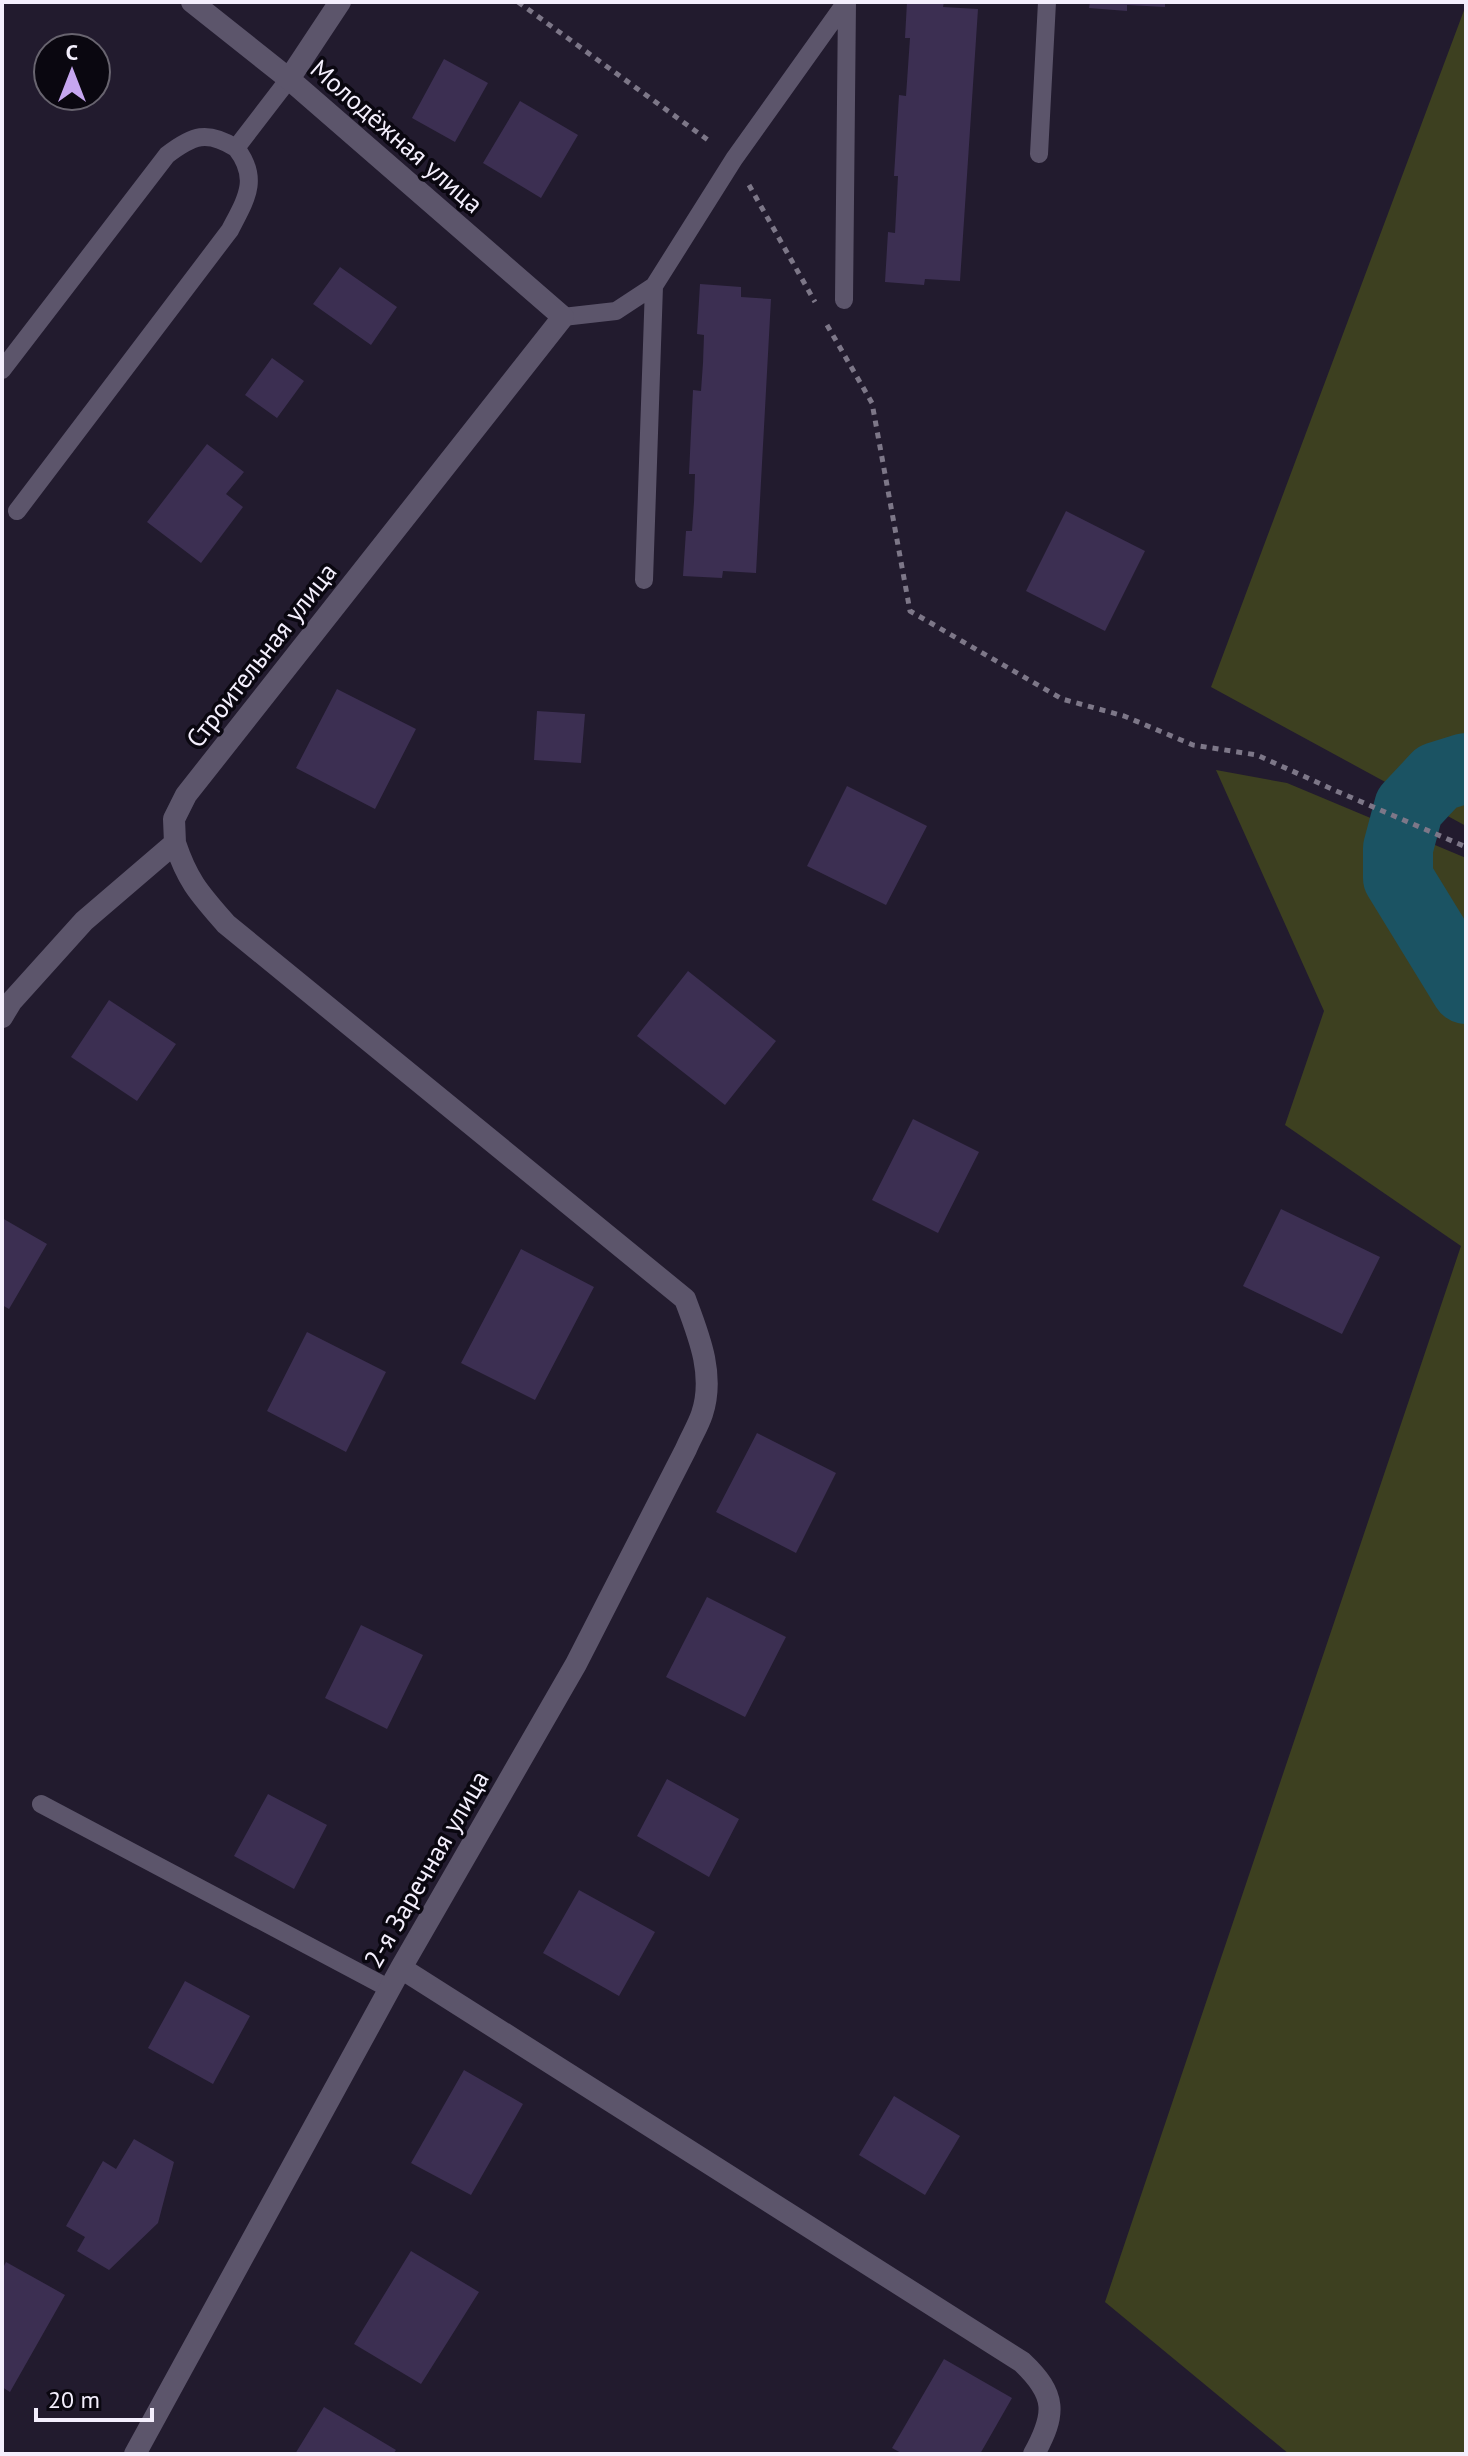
<svg xmlns="http://www.w3.org/2000/svg" width="1468" height="2456" viewBox="0 0 1468 2456" font-family="'PT Sans',sans-serif">
<rect width="100%" height="100%" fill="#221b2e"/>
<path fill="#3d4020" d="M1466,5V826L1211,687Z
M1216,770L1287,783L1466,858V2454H1289L1105,2302L1461,1246L1285,1125L1324,1011Z"/>
<g fill="none" stroke-linecap="round" stroke-linejoin="round">
<path stroke="#1b5363" stroke-width="70" d="M1466,768L1437,777L1409,807L1398,848V878L1466,989"/>
</g>
<path fill="#3c2f52" d="M907,2H944L943,7L978,9L960,281L925,279L924,285L885,282L888,232L895,233L898,176H894L899,95L906,96L910,38H905Z
M1090,2H1165V7L1127,5V11L1089,8Z
M444,59L488,83L455,142L412,118Z
M520,101L578,135L541,198L483,163Z
M340,267L397,307L371,345L313,304Z
M700,284L741,287V297L771,299L756,573L723,571L722,578L683,576L686,531H692L694,502L695,474H689L693,390L701,391L703,363L704,335L697,334Z
M272,358L304,381L277,418L245,395Z
M207,444L244,472L226,494L243,507L201,563L147,522Z
M1066,511L1145,551L1105,631L1026,591Z
M337,689L416,729L375,809L296,768Z
M537,711L585,714L581,763L534,760Z
M847,786L927,826L886,905L807,866Z
M688,971L776,1041L725,1105L637,1036Z
M109,1000L176,1044L137,1101L71,1057Z
M913,1119L979,1152L938,1233L872,1200Z
M1281,1209L1380,1257L1342,1334L1243,1286Z
M2,1218L47,1244L9,1309L2,1305Z
M521,1249L594,1287L535,1400L461,1363Z
M307,1332L386,1372L346,1452L267,1411Z
M757,1433L836,1473L796,1553L716,1512Z
M707,1597L786,1637L745,1717L666,1677Z
M361,1625L423,1655L387,1729L325,1698Z
M667,1779L739,1819L709,1877L637,1836Z
M268,1794L327,1825L294,1889L234,1856Z
M579,1890L655,1932L619,1996L543,1953Z
M185,1981L250,2016L213,2084L148,2048Z
M464,2070L523,2104L471,2195L411,2163Z
M894,2096L960,2136L925,2195L859,2155Z
M134,2139L174,2162L158,2223L109,2270L77,2251L85,2237L66,2226L103,2161L116,2169Z
M411,2251L479,2292L421,2384L354,2344Z
M6,2262L65,2295L10,2392L2,2387V2270Z
M944,2359L1012,2398L980,2454H903L892,2448Z
M324,2407L396,2450L393,2454H295Z"/>
<g fill="none" stroke-linecap="round" stroke-linejoin="round">
<path stroke="#7d7788" stroke-width="5" stroke-dasharray="6 6" stroke-linecap="butt" d="M518,2L712,143
M749,185L815,302
M827,325L872,403L910,611L1062,699L1124,716L1193,745L1257,755L1334,790L1466,847"/>
<path stroke="#5c556b" stroke-width="18" d="M1039,154L1047,2
M844,300L847,2
M563,317L616,311L654,286L734,159L846,2
M2,370L167,155C193,135 207,130 236,148
M17,511L230,230C246,199 260,179 236,148L289,79
M644,580L654,286
M41,1804L390,1989"/>
<path stroke="#5c556b" stroke-width="22" d="M289,79L340,2
M2,1017L11,1002L84,921L175,843L174,819L186,795L563,317L289,79L192,2
M401,1968L1022,2362C1057,2395 1056,2414 1034,2454
M135,2454L401,1968L576,1664L686,1449C691,1437 698,1426 702,1414C715,1375 699,1336 685,1299L226,924C200,894 188,882 175,843"/>
</g>
<g text-anchor="middle" dominant-baseline="central" stroke-width="7" stroke-linejoin="round" paint-order="stroke">
<g font-size="26" fill="#f4effd" stroke="#0a0710">
<text transform="translate(397 136) rotate(41)">Молодёжная улица</text>
<text transform="translate(261 655) rotate(-52)">Строительная улица</text>
<text transform="translate(426 1869) rotate(-60)">2-я Заречная улица</text>
</g>
</g>
<rect width="1468" height="2456" fill="none" stroke="#f4effd" stroke-width="8"/>
<g transform="translate(72 72)"><circle r="38" fill="#0a0710" stroke="#68646f" stroke-width="2"/>
<path d="M0-6L14 30L0 20L-14 30Z" fill="#c6a6f0"/>
<text y="-12" font-size="22" font-weight="bold" text-anchor="middle" fill="#f4effd">С</text>
</g>
<path d="M36 2408v12h116v-12" fill="none" stroke="#f4effd" stroke-width="4"/>
<text x="48" y="2408" font-size="24" fill="#f4effd" stroke="#0a0710" stroke-width="6" paint-order="stroke">20 m</text>
</svg>
